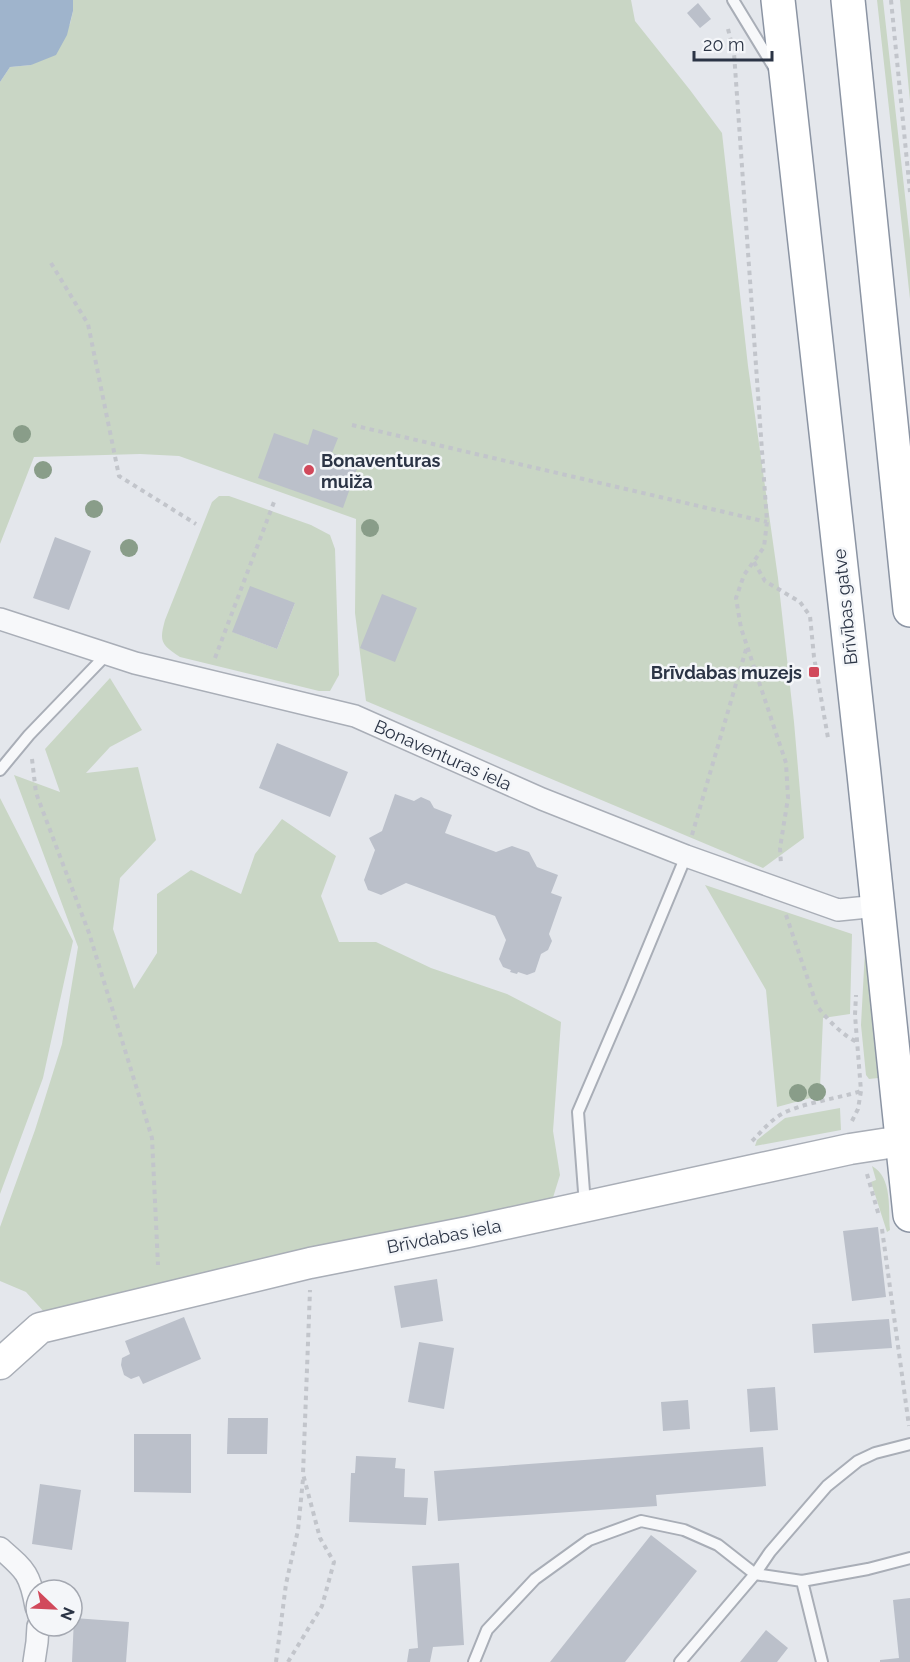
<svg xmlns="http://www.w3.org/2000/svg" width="910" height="1662" viewBox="0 0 910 1662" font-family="Raleway,sans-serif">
<rect width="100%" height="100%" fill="#e4e7ec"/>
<path fill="#c9d6c5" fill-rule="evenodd" d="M73,0H631L635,21L690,90L722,133L748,366L778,578L794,722L804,838L763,868L366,701L355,613L356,519L179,456L140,454L34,457L0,544V82L10,67L31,65L70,24L73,11Z
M877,0H883L910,240V299Z
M900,0H910V101Z
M219,496H229L311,525L330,535L335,549L339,675L330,691H319L180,657C161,644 159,642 165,620L212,502ZM295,603L277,649L233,632Z
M110,678L142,730L110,747L86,773L138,767L156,840L120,878L113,929L134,989L157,953V894L191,870L241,894L255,854L282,819L336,856L321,896L339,942H376L431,968L507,994L561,1022L553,1131L560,1175L551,1204L45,1313L26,1292L0,1281V1227L35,1130L62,1044L78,947L14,775L60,792L45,749Z
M0,798L73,941L43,1078L0,1194Z
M705,885L852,934L850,1014L823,1018L820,1088L814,1089V1097L777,1107L766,990Z
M865,950L878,1078L869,1079L866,1075L861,1025Z
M840,1108L841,1130L755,1146L757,1140L785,1118Z
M872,1166C893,1178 888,1209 890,1230L887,1232L871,1182L876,1180Z"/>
<path fill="#9fb4cc" d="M0,0H73V11L67,35L56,55L31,65L10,67L0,82Z"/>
<path fill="#bbc0ca" d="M698,3L711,19L700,28L687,13Z
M313,429L338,438L332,453L359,463L343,508L258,478L274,433L308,445Z
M55,537L91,551L69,610L33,598Z
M250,586L295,603L277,649L232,632Z
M382,594L417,608L395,662L360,648Z
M277,743L348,772L330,817L259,788Z
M395,794L414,801L421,797L430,801L434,808L452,815L445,833L496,852L512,846L529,852L537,867L558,875L551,893L562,897L549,934L552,941L548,950L541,954L535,972L527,975L518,972L517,974L510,972L511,970L503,967L499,959L506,940L495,916L406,883L381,895L368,890L364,880L375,850L369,838L382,831Z
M878,1227L886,1297L852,1301L843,1231Z
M437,1279L443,1321L401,1328L394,1286Z
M184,1317L201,1359L143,1384L139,1376L131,1379L124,1375L121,1365L122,1358L130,1354L125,1341Z
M889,1319L892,1348L814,1353L812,1324Z
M419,1342L454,1348L444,1409L408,1402Z
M775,1387L778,1430L750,1432L747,1389Z
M688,1400L690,1429L663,1431L661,1402Z
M228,1418H268L267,1454H227Z
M134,1434H191V1493L134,1492Z
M763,1447L766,1486L656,1495L657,1506L438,1521L434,1471Z
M356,1456L396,1458L395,1468L405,1469L404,1497L428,1498L426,1525L349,1522L351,1473H355Z
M40,1484L81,1490L72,1550L32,1544Z
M651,1535L697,1571L625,1662H550Z
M459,1563L464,1645L433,1647L430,1662H407L409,1649L418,1648L412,1566Z
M910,1598V1662H880V1660L899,1658L893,1600Z
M74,1618L129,1622L126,1662H72Z
M766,1630L788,1648L777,1662H740Z"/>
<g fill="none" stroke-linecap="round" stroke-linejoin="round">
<g stroke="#a9aeb7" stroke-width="14">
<path id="lane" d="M733,0L775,69
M0,770L29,735L107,654
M585,1205L578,1112L630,991L686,856
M802,1581L822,1662
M474,1662L487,1630L535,1579L589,1540L641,1521L684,1530L718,1545L755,1574L802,1581L868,1569L910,1558
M680,1662L755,1574L770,1552L827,1486L858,1461L875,1453L910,1444"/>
</g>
<g stroke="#a9aeb7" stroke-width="24">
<path id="street" d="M0,619L135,663L355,716L542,799L686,856L838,910L878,906
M0,1548C25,1570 30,1573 36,1607
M34,1662L37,1642L38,1626"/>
</g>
<g stroke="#a9aeb7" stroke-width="33">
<path id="secondary" d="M0,1364L40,1328L310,1263L468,1232L850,1149L902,1141"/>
</g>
<g stroke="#8b94a3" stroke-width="36">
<path id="highway" d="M778,0L864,774L910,1215
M848,0L910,610"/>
</g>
<path stroke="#c2c5cb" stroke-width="4" stroke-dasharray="4.5 4.5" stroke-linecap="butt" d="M891,0L910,192
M728,29L734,53L767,522L764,547L744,575L736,598L741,628L786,763L788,798L780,848L781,865
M51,263L88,324L119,476L196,524
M352,425L767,522
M754,562L765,581L800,602L810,616L814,657L828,738
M215,658L274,502
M32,759L36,793L89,933L152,1138L158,1265
M692,835L747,646
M786,915L817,1006C828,1020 842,1035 857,1042
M852,1121L858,1109L861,1091L855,1015L856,995
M752,1141C761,1132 769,1122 780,1115C800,1103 837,1099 861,1091L863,1092
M867,1174L879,1216
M882,1229L909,1426
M276,1662L286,1584L298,1530L303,1479
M288,1662L322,1606L334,1562L320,1538L303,1474L310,1290"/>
<use href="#lane" stroke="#f7f8fa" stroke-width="10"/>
<use href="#street" stroke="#f7f8fa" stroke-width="21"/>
<use href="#secondary" stroke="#fff" stroke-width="30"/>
<use href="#highway" stroke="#fff" stroke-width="33"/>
</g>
<g fill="#899d89">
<circle cx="22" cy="434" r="9"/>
<circle cx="43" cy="470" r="9"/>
<circle cx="94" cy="509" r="9"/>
<circle cx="370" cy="528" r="9"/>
<circle cx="129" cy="548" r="9"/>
<circle cx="817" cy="1092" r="9"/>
<circle cx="798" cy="1093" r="9"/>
</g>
<g fill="#d1495b" stroke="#f4f6f9" stroke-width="2">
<circle cx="309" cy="470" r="6"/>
<rect x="808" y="666" width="12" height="12" rx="3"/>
</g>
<g text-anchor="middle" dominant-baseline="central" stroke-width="5" stroke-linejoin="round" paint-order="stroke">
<g font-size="18" font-weight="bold" fill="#2b3445" stroke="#f4f6f9" text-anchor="start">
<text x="321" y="460">Bonaventuras<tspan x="321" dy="21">muiža</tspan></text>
<text x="802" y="672" text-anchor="end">Brīvdabas muzejs</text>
</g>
<g font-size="18" fill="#2b3445" stroke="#f4f6f9">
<text transform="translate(845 607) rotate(-96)">Brīvības gatve</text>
<text transform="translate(443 755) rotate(24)">Bonaventuras iela</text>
<text transform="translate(444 1236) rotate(-11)">Brīvdabas iela</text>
</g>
</g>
<g transform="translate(54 1608) rotate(113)"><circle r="28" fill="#f4f6f9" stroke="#a4a8b1" stroke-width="1.5"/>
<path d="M0-4.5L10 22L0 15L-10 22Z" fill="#d1495b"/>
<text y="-9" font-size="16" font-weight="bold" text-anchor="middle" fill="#2b3445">N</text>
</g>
<path d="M694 51v9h78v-9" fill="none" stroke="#2b3445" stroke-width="3"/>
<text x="703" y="51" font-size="18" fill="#2b3445" stroke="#f4f6f9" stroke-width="4.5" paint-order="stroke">20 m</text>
</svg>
